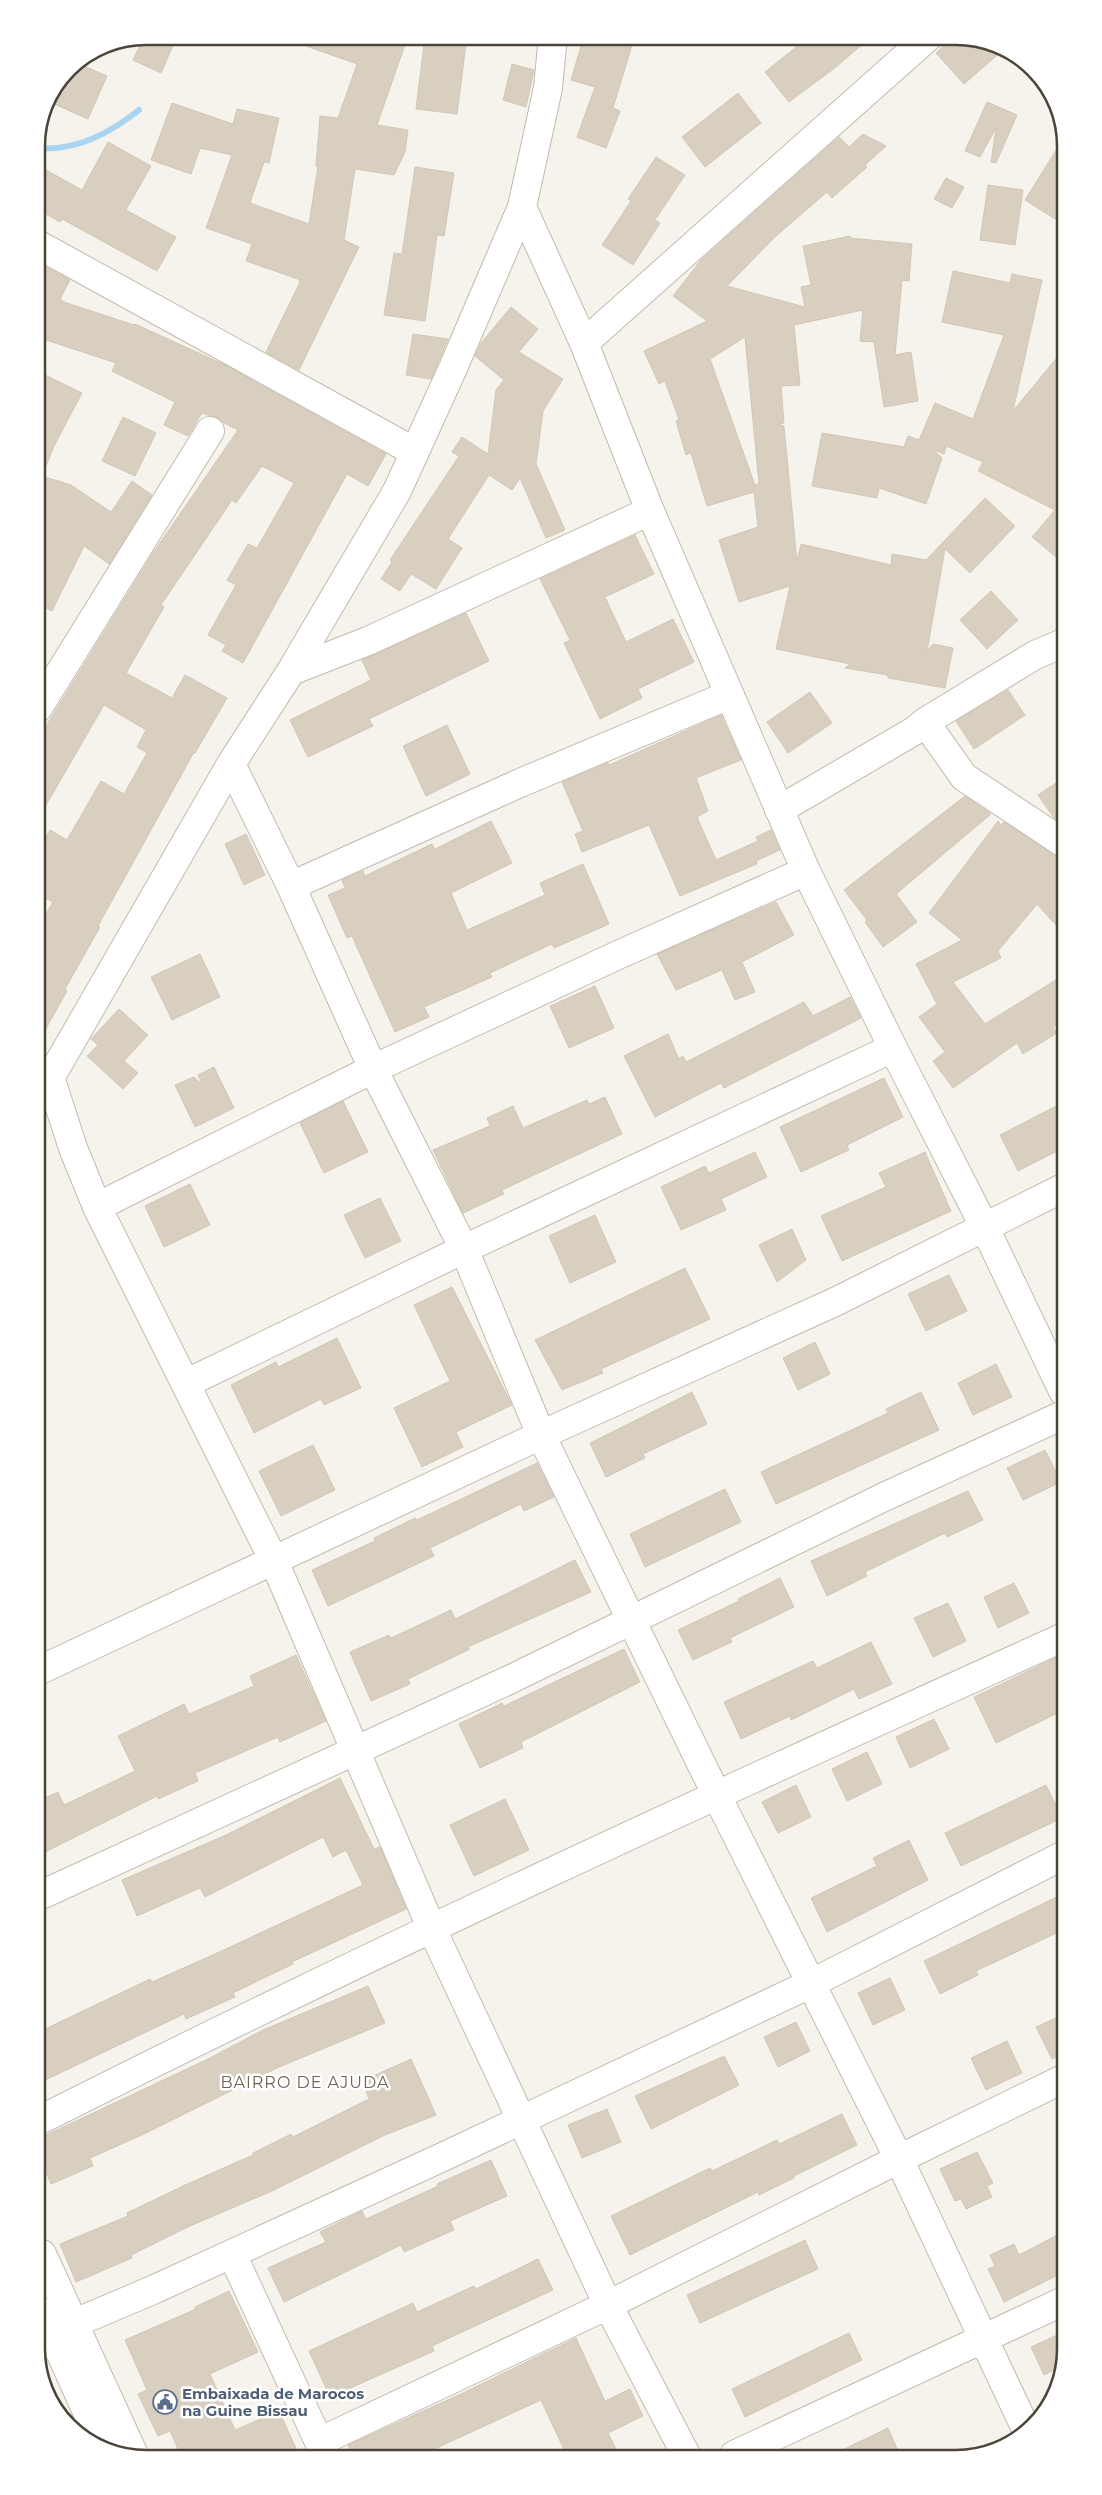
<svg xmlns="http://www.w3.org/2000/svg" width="1102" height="2495" viewBox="0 0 1102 2495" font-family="Montserrat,sans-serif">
<rect width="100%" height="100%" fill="#f6f3ec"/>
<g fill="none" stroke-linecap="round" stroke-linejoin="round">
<path stroke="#a9d4f2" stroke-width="6" d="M36,148C75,152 109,134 139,110"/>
</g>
<path fill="#d8cfc1" stroke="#d3c7b4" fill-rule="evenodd" d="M177,36L161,73L133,60L144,37Z
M287,36H408L377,125L408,130L405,152L394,175L355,169L344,240L359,247L299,370L266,352L300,282L298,279L246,261L252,244L206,228L232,155L200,148L191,174L151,160L172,103L233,124L237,109L279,118L269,163L264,162L250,203L309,224L318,166H316L320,116L338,118L357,64L286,39Z
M425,36H467L457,114L416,109Z
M584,36H602L632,45L613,108L620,111L606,148L577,137L595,87L571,80Z
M810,36H872L836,67L789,102L765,72Z
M955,36L963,37L1002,51L964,84L936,53Z
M77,63L107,76L88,119L52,103L69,68Z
M512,64L534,70L526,107L503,100Z
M738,93L761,123L705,167L682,137Z
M987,102L1017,115L996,163L991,162L996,128L980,157L965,151Z
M863,134L886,146L865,165L867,167L832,198L827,192L775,237L727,286L805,307L801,287L811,285L803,246L850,236V238L912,244L909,281L902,280L895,355L911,352L918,401L884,407L874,342L860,341L863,310L794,325L800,385L781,386L784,423L777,424L784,426L797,561L801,544L891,565L892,554L926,560L985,498L1015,526L970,573L945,549L927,651L933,644L953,648L945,688L888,678V675L845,668L850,664L776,649L790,586L739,602L719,540L758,527L754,492L707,506L691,453L686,455L676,421L679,420L665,381L659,384L644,351L707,321L673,296L701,260L839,137L849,147ZM745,337L759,484L755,485L710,359Z
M108,142L151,166L126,210L176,237L157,271L62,219L60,222L37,209V165L82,190Z
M1060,144V222L1025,200Z
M656,157L685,175L655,220L660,223L633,265L602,245L631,201L628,199Z
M415,167L454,173L444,236L437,235L425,321L384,315L394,253L402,254Z
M946,178L964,187L952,208L934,199Z
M988,185L1023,190L1015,245L980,240Z
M42,265L70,280L60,299L64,302L134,325L135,324L225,365L386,454L368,486L347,474L243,663L222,651L226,645L208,635L236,585L227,580L248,544L257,548L294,483L262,466L236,503L232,500L161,605L164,607L126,673L172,698L185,675L227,698L195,753L194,752L98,926L100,927L65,989L67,991L39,1041L38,928L53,902L38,894V851L50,830L67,840L101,781L124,794L147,753L137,747L146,730L104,705L38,819V739L153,553L238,430L224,423L218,418L202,413L188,436L164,425L175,402L112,371L116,363L37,337V275Z
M953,271L1010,283L1012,274L1042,280L1013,411L1060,354L1061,561L1032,537L1055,510L978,471L983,462L946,446L944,454L932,449L942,458L926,504L879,488L877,498L812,486L822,433L904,447L908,436L919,440L935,403L973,419L1004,335L942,322Z
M511,307L538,329L519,352L563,379L543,411L536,464L565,530L546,538L520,478L512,490L489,475L448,539L462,548L436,589L411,574L400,591L381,579L392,562L390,560L459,456L452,452L462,437L488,454L496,390L504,380L475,356L481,343Z
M413,334L448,339L431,379L406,375Z
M37,371L82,393L54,446L42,476L71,485L111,512L132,481L152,495L109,564L84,546L52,611L38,604V550L45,535L37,533Z
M123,417L156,433L135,476L102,461Z
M635,535L654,574L605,597L626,642L673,619L694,662L638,689L642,698L600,719L564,643L570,640L540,579Z
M991,591L1018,620L987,649L960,620Z
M466,613L489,661L369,719L373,726L308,757L290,720L371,680L362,660Z
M1008,690L1025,715L974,749L956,721Z
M810,692L832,723L788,753L767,722Z
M721,715L741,760L696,778L708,811L697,817L716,860L758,841L756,837L771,830L780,850L756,861L757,864L680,896L649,825L582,852L575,834L583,831L562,782L608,763L609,765Z
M447,725L470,774L426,796L403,746Z
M1062,779V823L1054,818L1038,795Z
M965,796L991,814L896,894L917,922L883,947L865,922L867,920L844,890Z
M491,821L512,863L451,893L467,930L545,895L540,883L583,864L609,924L554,948L552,944L490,973L492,977L424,1007L429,1017L395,1032L352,936L347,938L328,895L345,888L342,880L363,871L365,876L432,844L435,849Z
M998,821L1001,825L1004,822L1062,859V932L1037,904L998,951L1001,958L953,982L985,1024L1062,976V1021L1053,1027L1057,1033L1023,1054L1017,1043L953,1088L933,1061L945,1052L919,1017L937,1004L916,964L962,940L929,913Z
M246,834L265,875L244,885L225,844Z
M776,902L794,935L742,962L755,992L735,1000L722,970L676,990L657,954Z
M200,954L220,997L172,1020L151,977Z
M595,986L614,1028L569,1048L550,1006Z
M850,997L861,1018L724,1088L721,1083L655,1117L624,1056L668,1034L679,1059L683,1056L686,1062L804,1002L813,1016Z
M119,1009L148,1035L124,1061L138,1073L123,1089L87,1056L98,1045L91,1039Z
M214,1067L234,1108L195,1127L175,1085L194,1077L203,1085L198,1075Z
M884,1078L903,1117L847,1145L849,1150L801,1172L780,1127Z
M605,1097L622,1134L502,1190L504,1194L463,1213L433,1150L490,1126L487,1118L513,1106L523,1128L587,1100L589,1104Z
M343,1101L368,1152L324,1173L300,1123Z
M1062,1103L1063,1148L1018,1171L1000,1135Z
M755,1152L767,1177L721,1199L726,1210L681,1230L661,1187L705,1166L709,1173Z
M925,1152L951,1211L842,1261L821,1216L886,1187L879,1173Z
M190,1184L210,1225L164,1247L145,1206Z
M380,1198L401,1241L365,1258L344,1215Z
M595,1215L616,1262L570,1283L549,1236Z
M792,1229L806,1260L777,1282L759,1245Z
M685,1268L710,1319L601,1369L603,1373L562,1390L535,1340Z
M949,1275L967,1311L926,1331L908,1294Z
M452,1287L512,1405L456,1432L463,1447L422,1467L394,1408L450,1381L414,1305Z
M337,1338L361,1388L324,1405L321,1399L254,1433L231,1385L276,1362L278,1367Z
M815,1342L830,1374L798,1390L783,1358Z
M996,1364L1012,1397L973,1415L958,1383Z
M692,1392L707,1424L643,1454L645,1458L606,1477L590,1443Z
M921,1392L939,1430L776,1504L761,1472L888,1413L886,1409Z
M313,1445L335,1490L281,1516L259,1471Z
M1045,1450L1061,1482L1023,1500L1007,1468Z
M537,1463L554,1497L524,1511L521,1504L430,1548L434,1556L328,1606L312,1570L375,1541L374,1538L415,1518L417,1520Z
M725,1489L741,1522L645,1567L630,1534Z
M968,1491L983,1520L947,1537L945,1533L865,1572L867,1576L827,1596L811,1561Z
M575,1560L591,1592L468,1647L470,1649L408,1679L410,1684L371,1701L350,1652L389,1635L391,1638L451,1610L455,1619Z
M780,1578L794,1607L730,1638L732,1642L693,1660L678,1630L739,1601L738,1599Z
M1014,1583L1029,1613L998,1628L984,1597Z
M948,1603L966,1641L933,1657L914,1618Z
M871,1642L892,1684L859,1699L854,1689L791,1720L790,1716L741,1739L724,1702L813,1661L817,1668Z
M624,1649L640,1682L521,1742L523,1748L480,1768L459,1724L502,1703L504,1706Z
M1064,1654V1710L996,1743L974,1697Z
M296,1655L326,1721L280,1742L278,1737L195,1773L198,1781L158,1799L157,1796L41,1854V1800L58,1792L64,1805L135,1771L118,1736L184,1704L189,1714L254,1686L250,1676Z
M934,1719L949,1749L910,1768L896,1737Z
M867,1752L882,1784L847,1801L832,1769Z
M340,1778L374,1849L380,1847L406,1909L292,1962L293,1964L233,1993L235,1997L186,2019L184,2014L41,2082V2031L150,1979L152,1982L215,1954L363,1885L346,1850L333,1857L323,1837L205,1897L200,1888L137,1916L122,1880L226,1835Z
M796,1785L811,1817L778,1833L762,1802Z
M1046,1785L1062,1818L961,1866L945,1833Z
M505,1799L529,1850L474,1876L450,1825Z
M909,1840L928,1880L827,1932L811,1898L877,1866L873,1858Z
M1065,1893V1929L976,1971L978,1975L940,1994L924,1961Z
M890,1978L905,2010L873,2025L858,1993Z
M368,1986L385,2023L277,2068L142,2135L90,2158L93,2166L51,2184L42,2162V2137L206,2060L263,2030Z
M1065,2014V2053L1052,2059L1036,2027Z
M796,2022L810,2051L778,2067L764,2037Z
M1007,2041L1022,2073L986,2090L971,2058Z
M724,2056L739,2085L651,2129L635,2096Z
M411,2059L436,2115L385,2135L272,2191L190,2226L131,2255L132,2258L76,2282L60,2244L128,2216L127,2213L185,2185L253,2155V2153L291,2134L293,2137L369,2099L362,2081Z
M607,2109L621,2142L582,2158L568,2125Z
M842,2114L857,2145L794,2176V2178L759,2195L758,2192L630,2255L611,2216L710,2168L712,2171L777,2140L779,2144Z
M977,2152L993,2183L987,2186L992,2197L966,2209L961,2199L955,2201L940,2169Z
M491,2160L507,2196L450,2221L454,2230L404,2252L401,2245L284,2302L268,2268L326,2242L320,2232L362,2211L366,2219L438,2186L437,2184Z
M1065,2231L1066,2271L1004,2302L988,2269L995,2266L990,2255L1014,2244L1019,2255Z
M805,2240L818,2269L700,2323L687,2295Z
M538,2259L553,2290L432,2346L434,2351L330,2397L309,2351L413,2303L417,2312L474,2286L476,2289Z
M229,2291L258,2352L210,2374L235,2430L279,2411L300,2457L182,2458L170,2431L158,2436L138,2394L147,2390L125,2340L196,2309L195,2307Z
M1066,2331V2349L1060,2367L1044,2375L1031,2347Z
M849,2333L862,2360L745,2417L732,2389Z
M576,2338L605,2401L630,2389L643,2416L608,2433L619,2455L567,2456L541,2400L417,2457H354L348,2445L463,2393Z
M888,2428L899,2453L834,2454Z"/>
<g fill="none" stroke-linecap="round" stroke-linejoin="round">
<g stroke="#c2bbae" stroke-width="30">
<path id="minor" d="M522,207L584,343L650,511L806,871L893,1048L985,1228L1063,1391
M37,244L415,452
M584,343L929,36
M291,671L368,641L650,511
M38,708L210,431
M925,722L964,777L1062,842
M231,764L291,886L373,1069L464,1249L541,1435L717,1796L899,2159L1025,2427
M779,810L914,731L925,722L1035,655L1061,644
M291,886L520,783L729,695
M39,1071L50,1077L73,1148L97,1207L274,1561L431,1927L608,2305L686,2455
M42,1092L231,764L291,671L397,491L453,368L522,207L548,88L553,36
M97,1207L373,1069L618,955L806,871
M187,1383L464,1249L893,1048
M40,1670L541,1435L837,1301L1063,1188
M41,1895L509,1680L884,1497L1063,1415
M42,2119C378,1949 721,1792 1064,1637
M42,2254L135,2457
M232,2254L326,2457
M42,2312L102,2445
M42,2337L155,2289L447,2155L810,1984L1064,1855
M319,2442L608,2305L899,2159L1065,2078
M734,2455L1066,2300"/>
</g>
<use href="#minor" stroke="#fff" stroke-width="28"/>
</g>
<defs>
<g id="civic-ring" transform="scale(1.25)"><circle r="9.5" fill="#fff" stroke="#5c6f8a" stroke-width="1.5"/><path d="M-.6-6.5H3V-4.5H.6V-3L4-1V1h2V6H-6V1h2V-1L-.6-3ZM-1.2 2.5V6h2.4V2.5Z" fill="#5c6f8a"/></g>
</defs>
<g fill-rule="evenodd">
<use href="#civic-ring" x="165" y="2402"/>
</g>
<g text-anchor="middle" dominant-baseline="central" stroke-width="5" stroke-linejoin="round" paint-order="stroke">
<g font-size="15" font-weight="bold" fill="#4e5e75" stroke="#fff" text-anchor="start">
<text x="182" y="2393">Embaixada de Marocos<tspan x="182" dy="17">na Guine Bissau</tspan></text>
</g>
<g font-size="16" letter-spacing="1" fill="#6e6250" stroke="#fff">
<text x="305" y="2082">BAIRRO DE AJUDA</text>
</g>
</g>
<path d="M0 0H1102V2495H0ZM146 45H956A101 101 0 0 1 1057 146V2349A101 101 0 0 1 956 2450H146A101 101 0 0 1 45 2349V146A101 101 0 0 1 146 45Z" fill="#fff" fill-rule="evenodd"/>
<path fill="none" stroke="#4b4439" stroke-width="2.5" d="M146 45H956A101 101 0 0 1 1057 146V2349A101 101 0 0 1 956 2450H146A101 101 0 0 1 45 2349V146A101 101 0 0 1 146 45Z"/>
</svg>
